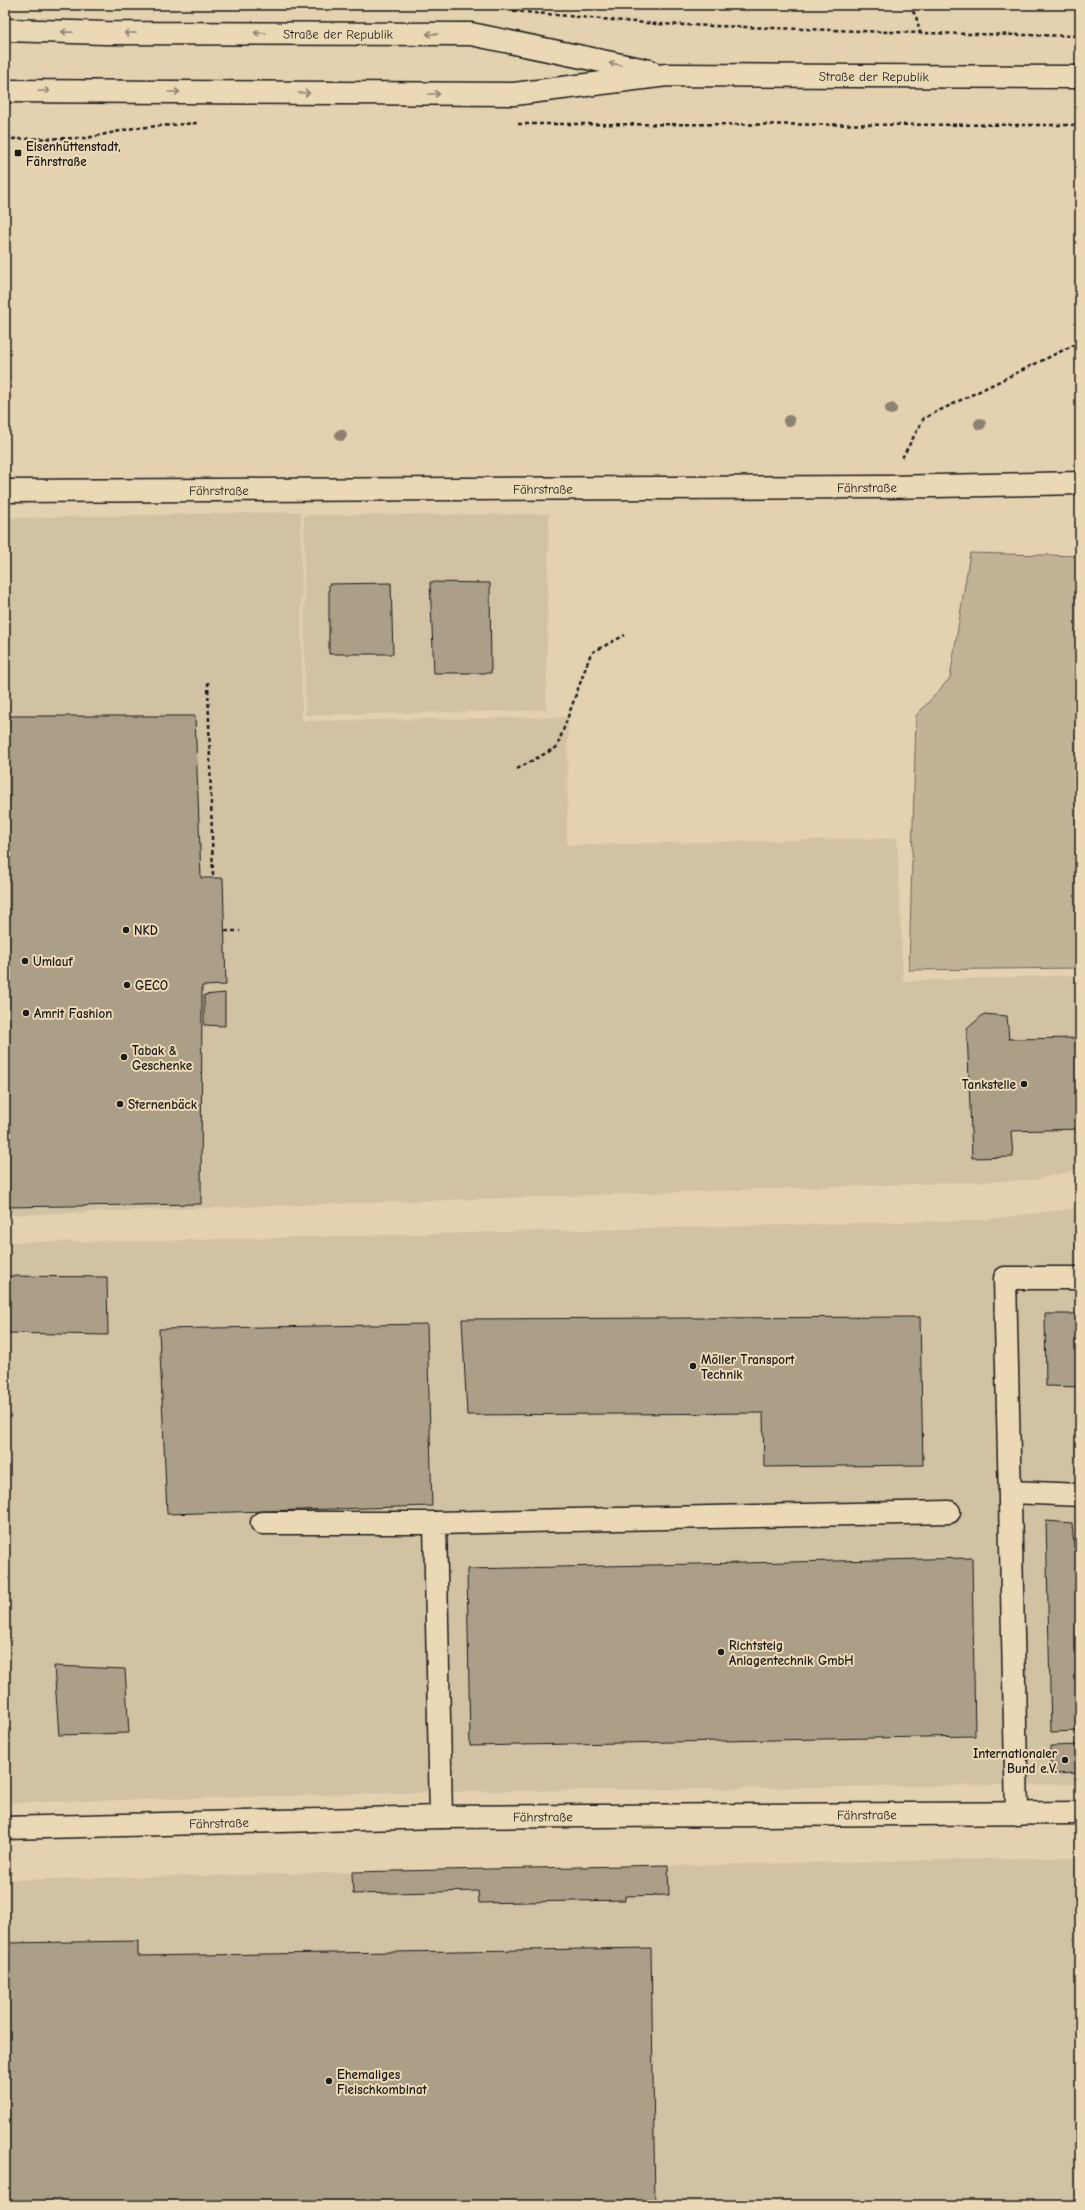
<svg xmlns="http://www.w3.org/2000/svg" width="1085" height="2210" viewBox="0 0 1085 2210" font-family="'Comic Neue',sans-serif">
<rect width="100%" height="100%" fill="#e3d1b0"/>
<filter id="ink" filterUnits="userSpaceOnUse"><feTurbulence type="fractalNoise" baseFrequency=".025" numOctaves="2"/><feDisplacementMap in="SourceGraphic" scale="8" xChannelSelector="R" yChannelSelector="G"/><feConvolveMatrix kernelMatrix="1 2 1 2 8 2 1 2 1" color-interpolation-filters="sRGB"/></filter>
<g filter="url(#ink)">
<path fill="#d2c2a4" d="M301,512L302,721L568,717L567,845L897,838L903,981L1080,975V1169L1034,1180L5,1215V518Z
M549,514L546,710L305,715L304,515Z
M1080,1208V1784L440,1792L5,1803V1242L151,1241L981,1220Z
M1080,1857V2205H5V1880Z"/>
<path fill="#c2b397" stroke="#6f685a" d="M970,553L1080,556V968L909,970L916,716L950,678Z"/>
<path fill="#ac9f87" stroke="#1c1c1c" d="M430,582L490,583L491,673H434Z
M391,583L393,654H329V584Z
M5,716H195L201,878H223L226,985L202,986L201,1204L5,1207Z
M225,993V1026L204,1025V995Z
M984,1014L1007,1016L1009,1039L1080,1038V1129L1011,1131L1013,1157L972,1158L967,1029Z
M5,1276L107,1277L108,1335L5,1333Z
M1045,1314H1080V1387L1046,1386Z
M920,1317L923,1465L764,1467L763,1413L467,1415L462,1319Z
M427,1324L432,1506L167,1514L159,1329Z
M1046,1521L1072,1523L1074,1548H1080V1731L1051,1732Z
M972,1558L975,1736L470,1746L467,1569Z
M54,1666L125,1669L129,1733L59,1735Z
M1080,1745V1773L1051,1774L1050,1746Z
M668,1865L669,1895L625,1896V1900L479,1903L478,1891L353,1894L352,1872Z
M138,1941V1956L651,1948L655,2205H5V1943Z
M1078,2092H1080V2150Z"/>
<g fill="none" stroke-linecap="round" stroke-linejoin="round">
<g stroke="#1c1c1c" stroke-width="25">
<g id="minor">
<path id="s1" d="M5,491L887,487L1080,483"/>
<path d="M1010,1492L1080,1495"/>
<path d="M262,1523H435"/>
<path d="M1017,1814L1005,1278H1080"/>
<path d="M441,1817L435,1523L949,1512"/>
<path id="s2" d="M5,1828L441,1817L1080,1813"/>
</g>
</g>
<g stroke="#1c1c1c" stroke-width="25">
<g id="major">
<path id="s3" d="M5,30L106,33L471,34L650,71"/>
<path id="s4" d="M5,91L514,94L667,75L1080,77"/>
</g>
</g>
<path stroke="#1c1c1c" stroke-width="2.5" stroke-dasharray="4 3" stroke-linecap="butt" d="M909,5L916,16L920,33
M513,11L657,24L920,33L1080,36
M518,124L1080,125
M5,139L87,138L134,128L197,123
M902,458L924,418L1080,342
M208,682L213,877
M517,769L557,747L591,653L625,635
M225,931H240"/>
<use href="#minor" stroke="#ebd9b6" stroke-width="22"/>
<use href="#major" stroke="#ebd9b6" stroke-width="22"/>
</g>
<g fill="#8d8270">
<circle cx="891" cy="409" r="6"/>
<circle cx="789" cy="421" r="6"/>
<circle cx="980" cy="424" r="6"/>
<circle cx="341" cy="435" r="6"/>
</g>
<defs><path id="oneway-shaft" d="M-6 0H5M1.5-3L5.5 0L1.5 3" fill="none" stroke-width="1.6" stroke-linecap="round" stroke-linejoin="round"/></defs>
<g stroke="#8e8471">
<use href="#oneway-shaft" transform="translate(67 32) rotate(-178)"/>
<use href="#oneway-shaft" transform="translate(130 33) rotate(-180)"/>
<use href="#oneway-shaft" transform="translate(260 33) rotate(-180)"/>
<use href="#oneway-shaft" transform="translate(432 34) rotate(-180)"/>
<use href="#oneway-shaft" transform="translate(615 64) rotate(-168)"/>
<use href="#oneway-shaft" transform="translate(44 91)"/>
<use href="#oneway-shaft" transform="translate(174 92)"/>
<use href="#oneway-shaft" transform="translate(304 93)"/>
<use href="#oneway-shaft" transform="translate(434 94)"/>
</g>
</g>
<g fill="#1c1c1c" stroke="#ebd9b6" stroke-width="1.5">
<rect x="14" y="149" width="8" height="8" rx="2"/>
<circle cx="126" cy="930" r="4"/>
<circle cx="25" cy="961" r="4"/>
<circle cx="127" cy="985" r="4"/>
<circle cx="26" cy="1013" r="4"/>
<circle cx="124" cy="1057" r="4"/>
<circle cx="1024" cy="1084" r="4"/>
<circle cx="120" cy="1104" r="4"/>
<circle cx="693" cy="1366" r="4"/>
<circle cx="721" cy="1652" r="4"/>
<circle cx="1065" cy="1760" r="4"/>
<circle cx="329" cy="2081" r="4"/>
</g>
<g text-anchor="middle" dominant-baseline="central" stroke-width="4" stroke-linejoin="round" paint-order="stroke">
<g font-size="13" fill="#1c1c1c" stroke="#ebd9b6">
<text stroke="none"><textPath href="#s3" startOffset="333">Straße der Republik</textPath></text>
<text stroke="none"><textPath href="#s4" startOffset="870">Straße der Republik</textPath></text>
<text stroke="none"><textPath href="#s1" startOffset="862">Fährstraße</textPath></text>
<text stroke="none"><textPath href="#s1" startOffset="538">Fährstraße</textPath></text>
<text stroke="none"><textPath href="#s1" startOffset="214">Fährstraße</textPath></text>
<text stroke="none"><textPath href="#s2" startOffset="862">Fährstraße</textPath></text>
<text stroke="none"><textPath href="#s2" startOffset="538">Fährstraße</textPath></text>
<text stroke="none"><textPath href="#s2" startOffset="214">Fährstraße</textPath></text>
</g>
<g font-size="13" font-weight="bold" fill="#1c1c1c" stroke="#ebd9b6" text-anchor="start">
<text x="26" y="146">Eisenhüttenstadt,<tspan x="26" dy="15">Fährstraße</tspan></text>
<text x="134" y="930">NKD</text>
<text x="33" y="961">Umlauf</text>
<text x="135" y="985">GECO</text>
<text x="34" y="1013">Amrit Fashion</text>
<text x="132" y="1050">Tabak &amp;<tspan x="132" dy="15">Geschenke</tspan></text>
<text x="1016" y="1084" text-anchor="end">Tankstelle</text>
<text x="128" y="1104">Sternenbäck</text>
<text x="701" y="1359">Möller Transport<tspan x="701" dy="15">Technik</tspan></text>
<text x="729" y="1645">Richtsteig<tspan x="729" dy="15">Anlagentechnik GmbH</tspan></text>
<text x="1057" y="1753" text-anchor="end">Internationaler<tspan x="1057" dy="15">Bund e.V.</tspan></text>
<text x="337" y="2074">Ehemaliges<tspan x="337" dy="15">Fleischkombinat</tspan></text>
</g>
</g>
<rect width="1085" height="2210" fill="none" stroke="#ebd9b6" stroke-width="20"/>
<rect x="10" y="10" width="1065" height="2190" fill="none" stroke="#1c1c1c" stroke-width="1.5" filter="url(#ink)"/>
</svg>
